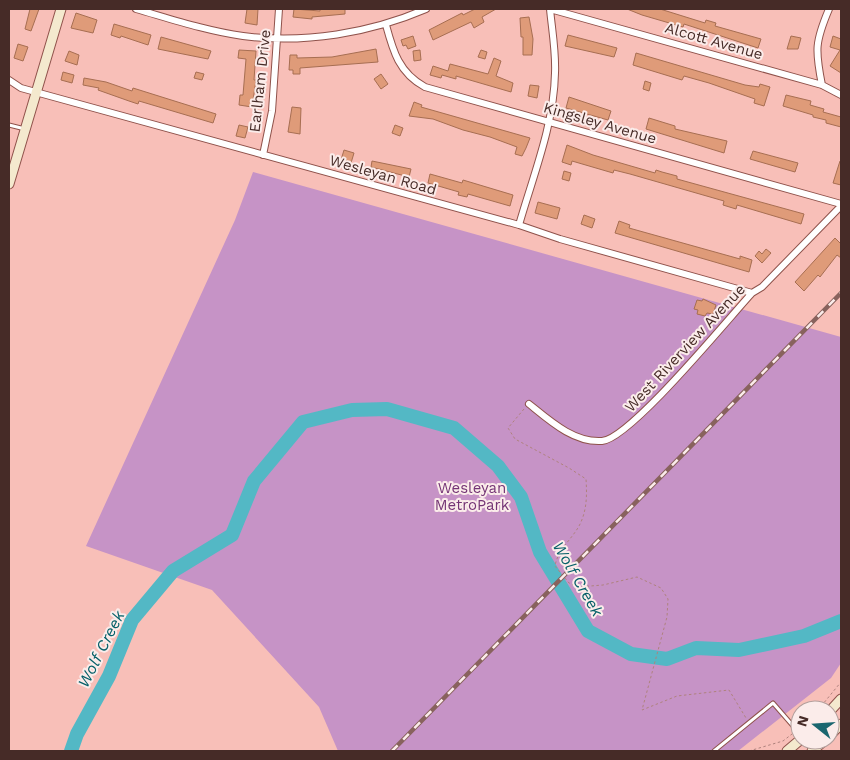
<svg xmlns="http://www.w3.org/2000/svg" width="850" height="760" viewBox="0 0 850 760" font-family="'Work Sans',sans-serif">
<rect width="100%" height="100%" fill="#f8bfb8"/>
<path fill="#c693c6" d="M253,172L841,337V663L831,678L738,751H338L319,707L212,590L86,546L235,220Z"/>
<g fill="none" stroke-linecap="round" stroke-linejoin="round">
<path stroke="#53b8c5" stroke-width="14" d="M71,751L77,734L109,676L132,620L173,571L232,535L254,481L303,422L352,410L387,409L454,428L498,466L521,497L540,552L588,631L631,654L667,659L696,648L739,650L804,636L841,621"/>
</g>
<path fill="#df9b79" stroke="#a76e52" d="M30,9H39L31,31L25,29Z
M247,9H258L257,25L245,23Z
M294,9L320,11V9H345V14L312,17V19L293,17Z
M475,9H496L482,17L484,22L474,28L471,22L433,40L429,30L462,13L463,15Z
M627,9H660L705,23L706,20L716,23L715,26L761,39L758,48L684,24L683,27L642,15Z
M76,13L97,20L93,33L71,28Z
M529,17L533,39L532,55H523V37H521L520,18Z
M114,24L151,35L148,45L121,36L120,38L111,35Z
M568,35L617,48L614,57L565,46Z
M413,36L416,46L408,49L406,45L403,46L401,40Z
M791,36L801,38L798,49H787Z
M833,36L841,39V73L830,66L840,50L830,47Z
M161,37L211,51L208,59L158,49Z
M18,44L28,47L23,61L14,58Z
M376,49L378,62L300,68V74H293V70H289L290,55H297V58L332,57Z
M239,50L256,51L254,80H256L252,107L239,105L240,95H243L246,59L238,58Z
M420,50L421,60L414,61L413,51Z
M481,50L487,52L485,59L478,57Z
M69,51L79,55L77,65L65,61Z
M636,53L745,85L759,87L760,84L770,87L764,106L754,103L755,99L709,83L684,76L682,80L633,65Z
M494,58L501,61L496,76L513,83L511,92L456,76V79L442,75L441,78L430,75L433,66L448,71L450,64L488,74Z
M63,72L74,75L72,83L61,80Z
M196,72L204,74L202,80L194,78Z
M381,74L388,84L381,89L374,79Z
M84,78L106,82L132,91L133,88L216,114L213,123L139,101L138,104L129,101L98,90L99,88L83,85Z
M645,81L651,83L649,91L643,89Z
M530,85L539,86L537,98L528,96Z
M786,95L811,101L810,105L824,109L823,112L841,117V127L826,123V120L813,117V115L783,106Z
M569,97L611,111L608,120L566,108Z
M414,102L422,105L421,107L530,138L526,148L522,156L515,154L517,147L490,137L463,130L433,119L409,116Z
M292,107L301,108L300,134L288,132Z
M649,118L675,126V129L727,141L724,153L646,129Z
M239,125L248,127L245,138L236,136Z
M395,125L403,128L400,136L392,133Z
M567,145L593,155L655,173L656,170L662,172L677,176V179L804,214L801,224L737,205L736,209L723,205L724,201L630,174L614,170L613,173L572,161L571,165L562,162Z
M344,150L354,153L351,163L341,160Z
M753,151L798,163L795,172L750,159Z
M372,161L411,169L409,177L371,167Z
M840,161L841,162V185L833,183Z
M564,171L571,173L569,181L562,179Z
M430,174L462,183L463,180L513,195L510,206L468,194L467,197L458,195L459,192L428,183Z
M538,202L560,208L557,219L535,213Z
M584,215L595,219L592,228L581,224Z
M619,221L630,225L629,228L740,259V256L752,260L749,272L615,233Z
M835,238L841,244V258L837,255L820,277L818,275L804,291L795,282Z
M766,249L771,253L762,263L755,256L759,251L762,254Z
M703,299L716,305L713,314L707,313L705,316L697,314L698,310L694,309L697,300L702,301Z"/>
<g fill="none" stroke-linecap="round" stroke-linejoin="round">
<g stroke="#8f524b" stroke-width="5">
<path id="lane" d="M9,125L25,129
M714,751L773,703L800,734"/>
</g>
<g stroke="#8f524b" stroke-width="8">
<path id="street" d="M136,9C171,19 207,31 243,36C305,44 370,33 426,9
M550,9L822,85L841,95
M386,25C393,51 399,73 425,87L841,204
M9,80L21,88L519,225L560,239L752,293
M822,85C815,50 815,42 829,9
M263,155L272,111L279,9
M519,225C533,176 554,125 555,73C556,52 552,30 550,9
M529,404C550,421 574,443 602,441C630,439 728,319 752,293L762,287L841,206"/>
</g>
<g stroke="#8f524b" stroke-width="11">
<path id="secondary" d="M9,184L61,9
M830,711L841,699
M830,735L841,724
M787,751L800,740
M812,751L825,740"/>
</g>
<path stroke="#af827d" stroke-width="1" stroke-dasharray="2.5 2.5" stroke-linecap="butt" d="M524,409L508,428L515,439L569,468L586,479C587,494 587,508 581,522C574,538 558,548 555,566L569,583L578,587L603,585L637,577L661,588L668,599L667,617L642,710L677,696L729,690L746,718
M818,710L841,682
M749,751L783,741L792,734"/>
<use href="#lane" stroke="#fff" stroke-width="3"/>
<use href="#street" stroke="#fff" stroke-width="6"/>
<use href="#secondary" stroke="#f4e9ce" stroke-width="9"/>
<g stroke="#88625d" stroke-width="4.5">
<path id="rail" d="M392,751L841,293"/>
</g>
<use href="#rail" stroke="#fbecea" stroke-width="2.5" stroke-dasharray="8" stroke-linecap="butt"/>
</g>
<g text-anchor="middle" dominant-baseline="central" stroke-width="4" stroke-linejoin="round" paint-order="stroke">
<g font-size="15" fill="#462b27" stroke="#fbecea">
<text transform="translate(714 41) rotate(16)">Alcott Avenue</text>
<text transform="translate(260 81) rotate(-84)">Earlham Drive</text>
<text transform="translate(600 123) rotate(16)">Kingsley Avenue</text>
<text transform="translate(383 175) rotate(16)">Wesleyan Road</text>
<text transform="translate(685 348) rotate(-47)">West Riverview Avenue</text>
</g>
<g font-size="15" fill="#743475" stroke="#fbecea">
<text x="472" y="488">Wesleyan<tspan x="472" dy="17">MetroPark</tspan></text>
</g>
<g font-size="16" font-style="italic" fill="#066069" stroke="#fbecea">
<text transform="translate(578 579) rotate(60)">Wolf Creek</text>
<text transform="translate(101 649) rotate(-63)">Wolf Creek</text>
</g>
</g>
<rect width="850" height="760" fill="none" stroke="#462b27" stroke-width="20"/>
<g transform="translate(815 725) rotate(287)"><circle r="24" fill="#fbecea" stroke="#b39f9c"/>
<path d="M0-4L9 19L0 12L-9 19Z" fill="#1a666f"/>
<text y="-8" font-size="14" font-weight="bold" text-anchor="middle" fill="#462b27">N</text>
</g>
</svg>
